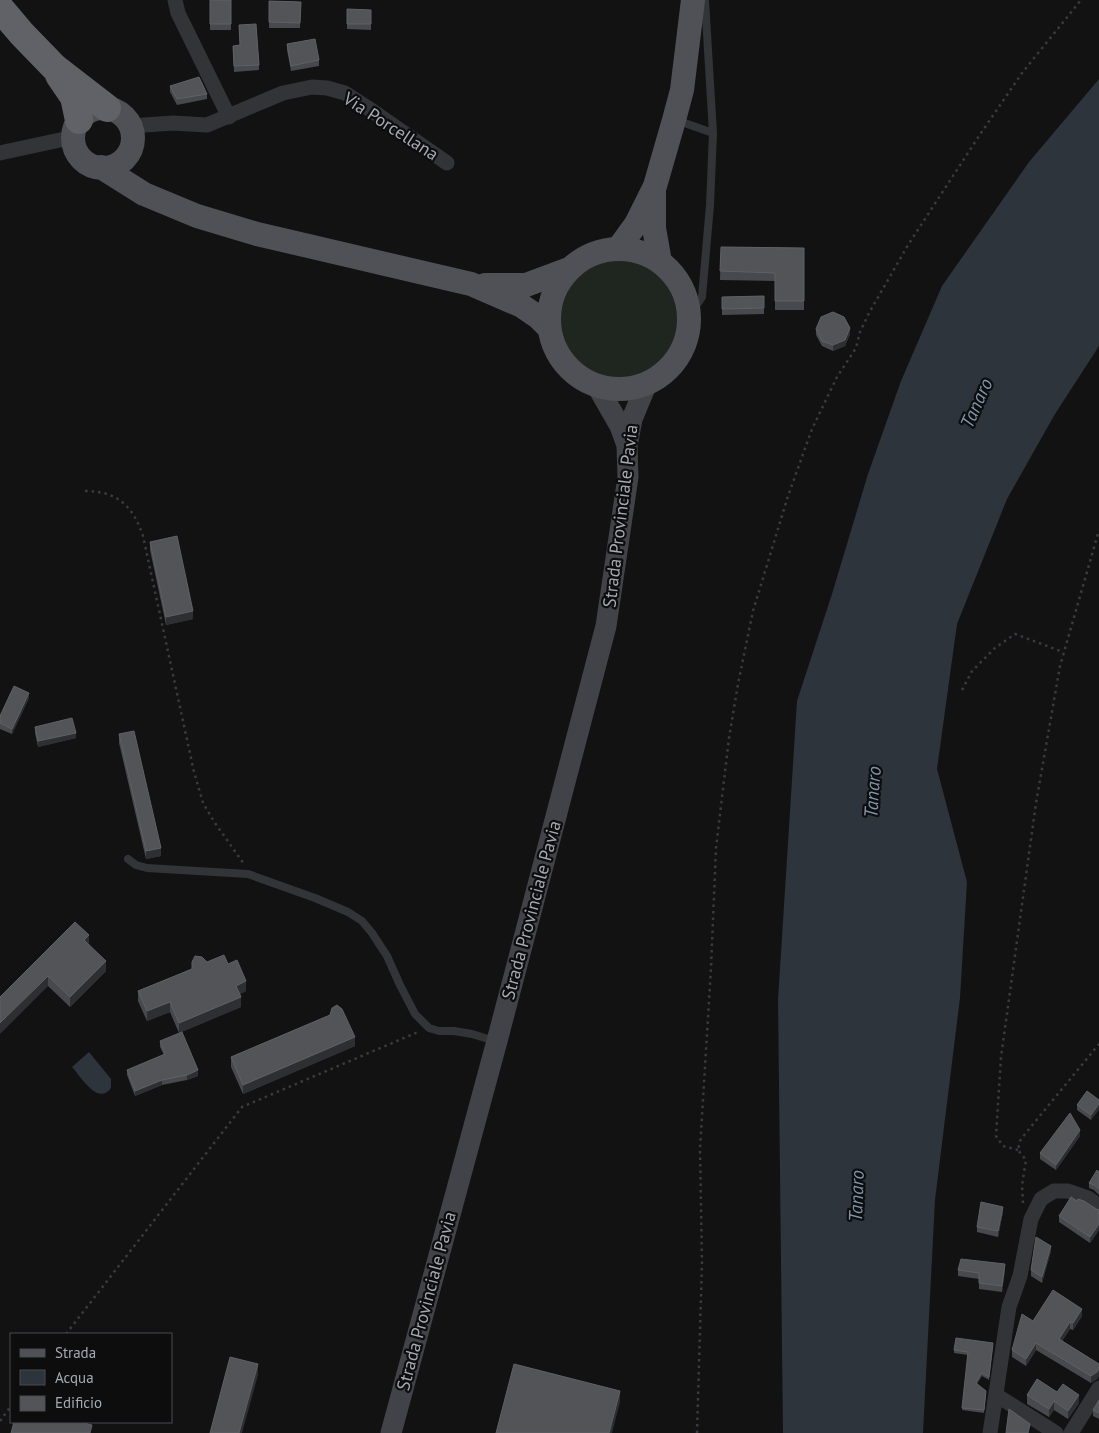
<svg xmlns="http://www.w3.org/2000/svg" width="1099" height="1433" viewBox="0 0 1099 1433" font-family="'PT Sans',sans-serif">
<rect width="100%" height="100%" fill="#121213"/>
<path fill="#1f2620" d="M560 319a60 60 0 1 1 120 0a60 60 0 1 1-120 0Z"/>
<path fill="#2d343b" d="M1099,79V346L1055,414L1007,499L957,624L937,769L967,882L960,998L935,1200L923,1433H783L778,1000L797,701L832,594L868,474L901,381L942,286L1029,162Z
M89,1052L111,1079V1088C98,1106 81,1077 72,1067Z"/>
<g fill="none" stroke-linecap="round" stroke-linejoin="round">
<path stroke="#3a3b3f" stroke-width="2.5" stroke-dasharray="2.5 4" stroke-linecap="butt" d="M85,491C117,491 133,506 143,536L194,772L203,803L215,823L244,864
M962,690L972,671L995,648L1015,634L1063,652
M1018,1150L1003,1146L996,1136L1001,1057L1036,803L1060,666L1099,530
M1023,1203L1022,1185L1026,1160L1018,1150L1020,1141L1025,1134L1099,1044
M66,1334L242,1107L418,1032
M0,1421L11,1406
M697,1433L702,1263L700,1149L711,968L716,848L729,738L738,684L753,611L788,496L812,429L837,377L856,348L860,332L869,313L908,245L979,136L1022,73L1081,0"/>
<path stroke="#333438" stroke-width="8" d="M676,120L713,133
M689,316L702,297L710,205L713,133L705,0
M128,859L136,865L147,868L248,874L315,898L348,912L362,921L372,933L387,956L400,985L415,1014L429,1028L439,1031H454L472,1034L495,1041"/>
<path stroke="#333438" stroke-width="15" d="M175,0L178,13L229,117
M131,126L173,123L207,125L283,93L312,87L327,88L345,93L368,108L447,163
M0,153L74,137
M996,1395L1056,1433
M990,1433L1009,1307L1020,1276L1031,1219L1041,1199L1054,1191H1068L1088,1198L1099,1206
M1071,1433L1099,1388"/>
<path stroke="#424348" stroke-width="21" d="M597,386L620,426L627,445
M391,1433L497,1041L606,626L628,477L627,446L632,419L647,383"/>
<path stroke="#505157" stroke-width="24" d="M73 138a30 30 0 1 1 60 0a30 30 0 1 1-60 0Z
M101,167L144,194L197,216L257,234L471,284L522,306L538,317L549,328
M654,192V228L660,262
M618,249L636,224L655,186L674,120L682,90L693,0
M549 319a70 70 0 1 1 140 0a70 70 0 1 1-140 0Z
M485,285H526L569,269"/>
<path stroke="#606268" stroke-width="28" d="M0,8L22,34L54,67L107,108
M59,75L74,97L79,120"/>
</g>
<path fill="#48494e" d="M210,0H231V30H210Z
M269,1L301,2L300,28H269Z
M347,9L371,10V30L347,29Z
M239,25L259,65V70L234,72L233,46L240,45Z
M287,44L319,60V66L291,71L287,50Z
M170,86L207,94V99L177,105L170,92Z
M721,247L804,248V310H775V281L720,280Z
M764,296V314L722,315V297Z
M816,329L850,334L845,346L833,351L822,346L816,335Z
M150,542L193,619L166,625L150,550Z
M29,698L12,734L0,729V716Z
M35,727L76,738L38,747L35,733Z
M119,734L161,856L146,859L119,743Z
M89,944L106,971L70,1007L48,986L0,997Z
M192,962L228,964L246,991L240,994L241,1007L179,1033L170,1012L147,1021L138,1001V991L192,969Z
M330,1015L355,1046L243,1094L231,1067V1057Z
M160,1041L198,1076L187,1080L162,1085L135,1096L127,1075V1070L164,1055L160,1047Z
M1099,1100L1091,1120L1077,1110V1105Z
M1080,1136L1056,1170L1040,1159V1153Z
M1099,1172V1195L1094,1190L1089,1188V1183Z
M1077,1201L1098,1210L1099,1209V1230L1090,1243L1059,1222V1216Z
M1003,1212L998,1237L977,1232V1227Z
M1051,1251L1042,1283L1031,1276V1270Z
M958,1270H1005L1002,1292L979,1289V1279L958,1276Z
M1082,1316L1073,1330L1070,1329L1062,1341L1099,1364V1376L1097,1379L1091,1383L1036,1350L1026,1366L1012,1357V1350L1033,1321Z
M993,1346L989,1380L982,1376L977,1384L986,1394L984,1413L962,1410L968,1355L954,1353V1350Z
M1057,1392L1079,1403L1068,1419L1054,1410L1049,1417L1027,1404V1395Z
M1099,1400V1419L1093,1416V1410Z"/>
<path fill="#2e2f32" d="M850,328V334L845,346L833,351V345Z
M193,611V619L166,625V617Z
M29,693V698L12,734V729Z
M76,733V738L38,747V741Z
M161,848V856L146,859V851Z
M89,935V945L84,940Z
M106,961V971L70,1007V997Z
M48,976V986L0,1034V1023Z
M246,981V991L236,996V986Z
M241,997V1007L179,1033V1023Z
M170,1002V1012L147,1021V1011Z
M355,1037V1046L243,1094V1085Z
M198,1070V1076L187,1080V1075Z
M162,1080V1085L135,1096V1091Z
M1099,1104V1110L1091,1120V1115Z
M1080,1130V1136L1056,1170V1165Z
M1003,1207V1212L998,1237V1231Z
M1099,1224V1230L1090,1243V1237Z
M1051,1246V1251L1042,1283V1277Z
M1005,1264V1270L1002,1292V1286Z
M1082,1309V1316L1073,1330V1323Z
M1070,1322V1329L1059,1346V1339Z
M1036,1343V1350L1026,1366V1359Z
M258,1364V1375L242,1433H239Z
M1099,1369V1376L1097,1379L1091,1383V1376Z
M982,1373V1376L976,1385V1383Z
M620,1391V1402L612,1433H609Z
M1079,1395V1403L1068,1419V1411Z
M1054,1401V1410L1049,1417V1409Z"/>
<path fill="#525458" stroke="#5f6166" d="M210,0H231V24H210Z
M269,1L301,2L300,23L269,22Z
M347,9L371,10V24H347Z
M256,24L259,65L234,66L233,46L240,45L239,25Z
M315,39L319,60L291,66L287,44Z
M199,77L207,94L177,99L170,86Z
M721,247L804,248V301H775V273L720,271Z
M764,296V308L722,309V297Z
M833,312L844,317L850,328L845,340L833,345L822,341L816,329L821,317Z
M177,536L193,611L166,617L150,542Z
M14,686L29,693L12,729L0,723V716Z
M72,718L76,733L38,741L35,727Z
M134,731L161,848L146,851L119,734Z
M75,922L89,935L84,940L106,961L70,997L48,976L0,1023V997Z
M224,955L228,964L237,960L246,981L236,986L241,997L179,1023L170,1002L147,1011L138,991L192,969V962L195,956L202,957L207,962Z
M337,1005L342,1009L355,1037L243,1085L231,1057L330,1015L332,1008Z
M182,1032L198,1070L187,1075L162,1080L135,1091L127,1070L165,1054L160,1041Z
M1087,1091L1099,1100V1104L1091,1115L1077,1105Z
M1070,1113L1080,1130L1056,1165L1040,1153Z
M1097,1170L1099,1172V1189L1094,1185L1089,1183Z
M1071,1197L1077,1201L1078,1199L1084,1201L1098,1210L1099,1209V1224L1090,1237L1059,1216Z
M981,1202L1003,1207L998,1231L977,1227Z
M1036,1237L1051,1246L1042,1277L1031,1270Z
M961,1259L1005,1264L1002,1286L979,1283V1273L958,1270Z
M1053,1290L1082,1309L1073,1323L1070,1322L1059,1339L1099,1364V1369L1097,1372L1091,1376L1036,1343L1026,1359L1012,1350L1022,1314L1033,1321Z
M956,1338L993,1343L989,1377L982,1373L976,1383L986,1391L984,1410L962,1408L968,1352L954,1350Z
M230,1357L258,1364L239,1433H210Z
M514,1364L620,1391L609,1433H496Z
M1037,1379L1057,1392L1063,1384L1079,1395L1068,1411L1054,1401L1049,1409L1027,1395Z
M1099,1400V1413L1093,1410Z
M1009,1409L1030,1424L1028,1433H1006Z
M14,1422H80L92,1425L90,1433H11Z"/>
<g text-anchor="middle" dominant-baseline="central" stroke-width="4.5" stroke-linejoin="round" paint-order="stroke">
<g font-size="18" fill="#a5a9b2" stroke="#0d0d0e">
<text transform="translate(391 126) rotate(33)">Via Porcellana</text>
<text transform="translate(620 516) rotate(-83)">Strada Provinciale Pavia</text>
<text transform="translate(531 910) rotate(-75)">Strada Provinciale Pavia</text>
<text transform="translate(426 1301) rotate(-75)">Strada Provinciale Pavia</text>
</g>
<g font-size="19" font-style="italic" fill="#7f95aa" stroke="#0d0d0e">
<text transform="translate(976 403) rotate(-66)">Tanaro</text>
<text transform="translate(872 792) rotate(-86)">Tanaro</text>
<text transform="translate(856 1196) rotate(-88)">Tanaro</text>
</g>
</g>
<rect x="10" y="1333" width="162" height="90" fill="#0d0d0e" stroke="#4a4b50"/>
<rect x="20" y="1349" width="25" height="8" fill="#505157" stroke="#4a4b50"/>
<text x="55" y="1358" font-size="15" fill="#a5a9b2">Strada</text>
<rect x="20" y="1370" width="25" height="15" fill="#2d343b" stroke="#4a4b50"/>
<text x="55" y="1383" font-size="15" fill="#a5a9b2">Acqua</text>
<rect x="20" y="1396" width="25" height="15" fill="#525458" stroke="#4a4b50"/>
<text x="55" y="1408" font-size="15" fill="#a5a9b2">Edificio</text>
</svg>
